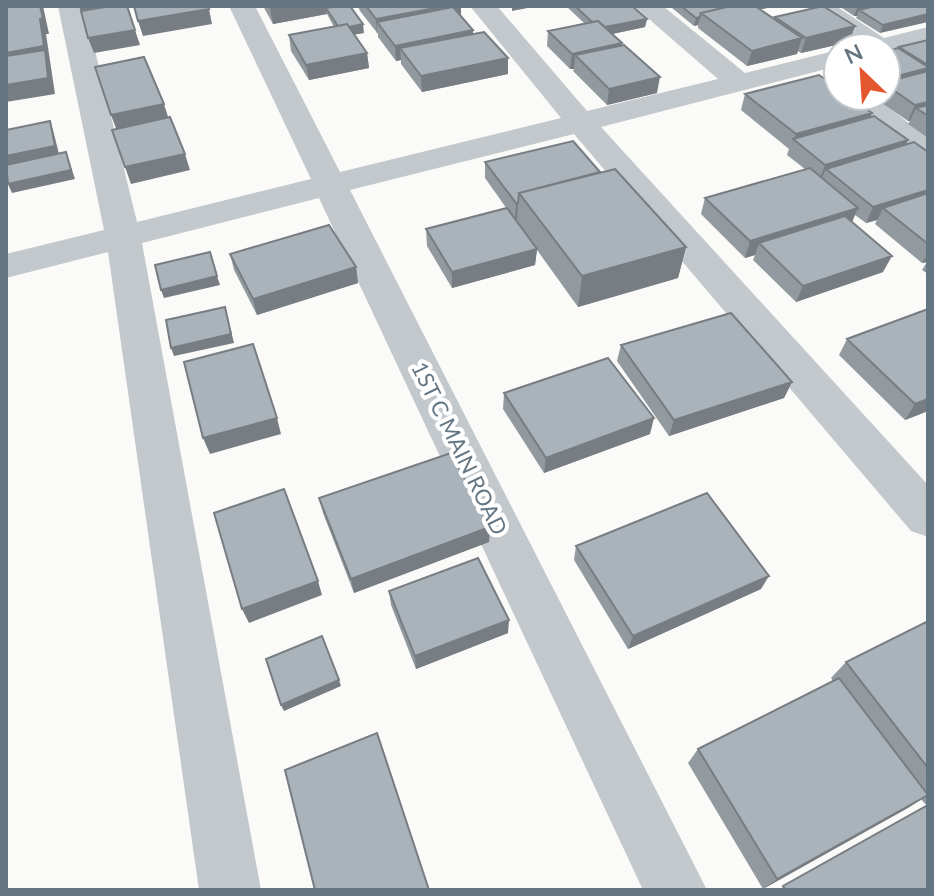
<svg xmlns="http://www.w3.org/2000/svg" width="934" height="896" viewBox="0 0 934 896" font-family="Lato,sans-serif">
<rect width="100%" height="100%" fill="#fafaf8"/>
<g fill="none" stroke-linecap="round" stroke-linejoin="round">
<path fill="#c3c8cc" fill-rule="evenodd" d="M58,6H84L137,222L311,179L229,6H255L340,172L561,118L470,6H497L587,111L718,79L634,6H663L745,73L838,50V66L601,127L928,485V537L911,531L574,134L350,190L707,890H643L319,198L142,243L261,890H199L108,252L6,278V254L104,230Z
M806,6H836L884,38L928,27V43L886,54V48H863Z
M841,96H874L928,138V162L917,160Z"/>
</g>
<path fill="#929a9f" d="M263,6H350L364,33L354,34L367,53L369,68L309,80L291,51L289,35L334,27L327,14L273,24Z
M358,6H461V16L473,30V34L508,74L422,92L401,64V60L396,61L378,37V34L360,11Z
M566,6H632L647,19L645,27L612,34L622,43V45L657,93L607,105L573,71L574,69H570L547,46L548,31L584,23Z
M672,6H776L760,9L775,20V17L855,26L849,42L801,53L798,51L797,54L747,66L698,28V25L694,26L672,8Z
M839,6H928L880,33L856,18L857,16H854Z
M928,40V138L908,124L910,121H908L876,99L877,96H886V51Z
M745,94L870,117L906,145L928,152V274L922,270L927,262L922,263L875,224L877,220L866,223L855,215L852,222L883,272L796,302L753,260L755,255L745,258L701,214L705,198L805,169L787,155L789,149L741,110Z
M485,162L600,172L686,247L678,278L578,307L537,250L535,265L452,288L427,246L426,229L507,209L485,178Z
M230,254L356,267L358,283L257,315L234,270Z
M928,309V411L905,420L839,355L847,339Z
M621,345L792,382L784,398L669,436L617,361Z
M504,393L650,434L544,473L503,409Z
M319,498L490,527L489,542L354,593L323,513Z
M576,546L761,589L628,649L574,560Z
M389,591L508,633L416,669L391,605Z
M928,621V890H778L927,806L921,799L763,889L688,763L698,749L833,681L831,678L846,662Z"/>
<path fill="#777d82" d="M40,6H43L49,34H46L55,94L6,102V53L40,19Z
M98,6H126L86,24L81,9Z
M284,6H348L326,8L327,14L273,24L270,8Z
M446,6H461V18L377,22V35L376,19Z
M512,6H538L512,11Z
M747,6H776L745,13Z
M867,6H904L859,10L857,16H854L857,8Z
M209,9L212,24L143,36L138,21Z
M928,14V22L880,33L883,25Z
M700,17L698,25L694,26L696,18Z
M647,19L645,27L598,37L599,28Z
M363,24L364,33L341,37L340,29Z
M855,26L849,42L801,53L806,38Z
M135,30L140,45L94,53L88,38Z
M473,30V46L400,48L401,60L396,61L395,46Z
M802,38L797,54L747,66L752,51Z
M622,43L620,58L575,55L574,69H570L572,54Z
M367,53L369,68L309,80L306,65Z
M508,58V74L422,92L421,76Z
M928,68L922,84L886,85V79Z
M660,77L657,93L607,105L609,89Z
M928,102V116L916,108L910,121H908L915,105Z
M164,104L169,120L117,131L111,115Z
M872,113L866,129L794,140L796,134Z
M50,121L53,130L59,154L6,166V156Z
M908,140L901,157L826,169L821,180L819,181L825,165Z
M66,152L75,179L12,193L8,184Z
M185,154L190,170L131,184L125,167Z
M928,190V204L883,208L877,220L866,223L873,207Z
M516,203H518L517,219L515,220Z
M858,208L851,224L759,243L755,255L745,258L750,241Z
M686,247L678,278L578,307L582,276Z
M537,249L535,265L452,288V272Z
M928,253V259L927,262L922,263Z
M892,256L883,272L796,302L803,286Z
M356,267L358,283L257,315L253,299Z
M217,276L220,285L164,298L161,290Z
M225,307L234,343L174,356L171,348Z
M792,382L784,398L669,436L674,420Z
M928,399V411L905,420L915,404Z
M277,418L281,434L210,454L203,438Z
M654,418L650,434L544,473L546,458Z
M490,527L489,542L354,593L351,579Z
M769,576L761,589L628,649L633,636Z
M318,581L322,595L249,623L242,609Z
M509,620L508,633L416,669L415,656Z
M339,680L341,686L284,711L281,705Z
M928,795L908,808L763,889L777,879Z"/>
<path fill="#aab3b9" stroke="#777d82" stroke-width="2" d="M6,6H40L43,18L40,19L44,46L6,53Z
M80,6H98L81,9Z
M111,6H127L135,30L88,38L81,11Z
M134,6H207L209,9L138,21Z
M339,6H350L363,24L349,27L347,24L338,26L326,8Z
M366,6H446L376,19Z
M575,6H632L647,19L605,27L598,21L592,22Z
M681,6H731L701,13L700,17L696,18Z
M731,6H755L802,38L752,51L701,13Z
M823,6L855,26L806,38L775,17Z
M875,6H928V14L883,25L859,10Z
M453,7L473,30L395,46L377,22Z
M598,21L622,43L572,54L548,31Z
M347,24L367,53L306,65L289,35Z
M484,32L508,58L421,76L400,48Z
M928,40V65L899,47Z
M624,45L660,77L609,89L575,55Z
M898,48L928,67V68L886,79V51Z
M45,50L48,78L6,85V56Z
M144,57L164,104L111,115L95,67Z
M928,71V102L915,105L886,85V82Z
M819,75L838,88V96H849L872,113L796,134L745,94Z
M928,105V116L916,108Z
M874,116L908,140L825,165L793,139Z
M170,117L185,154L125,167L112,130Z
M50,121L55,146L6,156V130Z
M573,141L600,172L519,193L518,203H516L485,162Z
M914,142L928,152V190L873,207L826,169Z
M66,152L71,170L8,184L6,165Z
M810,168L858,208L750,241L705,198Z
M615,169L686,247L582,276L519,193Z
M928,193V244L883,208Z
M507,208L537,249L452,272L426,229Z
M845,216L892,256L803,286L759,243Z
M329,225L356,267L253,299L230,254Z
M210,252L217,276L161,290L155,265Z
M225,307L231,334L171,348L166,320Z
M928,309V399L915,404L847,339Z
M731,313L792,382L674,420L621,345Z
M253,344L277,418L203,438L184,362Z
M608,358L654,418L546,458L504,393Z
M451,453L490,527L351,579L319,498Z
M284,489L318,581L242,609L214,513Z
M707,493L769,576L633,636L576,546Z
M478,558L509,620L415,656L389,591Z
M928,621V768L846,662Z
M322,636L339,680L281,705L266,659Z
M839,678L928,795L777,879L698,749Z
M377,733L429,890H315L285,770Z
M928,805V890H786L783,886Z"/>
<g text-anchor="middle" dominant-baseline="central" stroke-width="8" stroke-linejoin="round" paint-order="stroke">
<g font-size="22" fill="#657683" stroke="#fff">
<text transform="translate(460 448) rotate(64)">1ST C MAIN ROAD</text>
</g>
</g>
<rect width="934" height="896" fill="none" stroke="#657683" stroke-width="16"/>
<g transform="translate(862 72) rotate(335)"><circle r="38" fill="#ffffff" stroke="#c1c8cd" stroke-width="2"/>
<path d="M0-6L14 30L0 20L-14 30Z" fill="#e4572e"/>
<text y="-12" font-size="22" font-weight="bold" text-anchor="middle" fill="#657683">N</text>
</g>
</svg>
